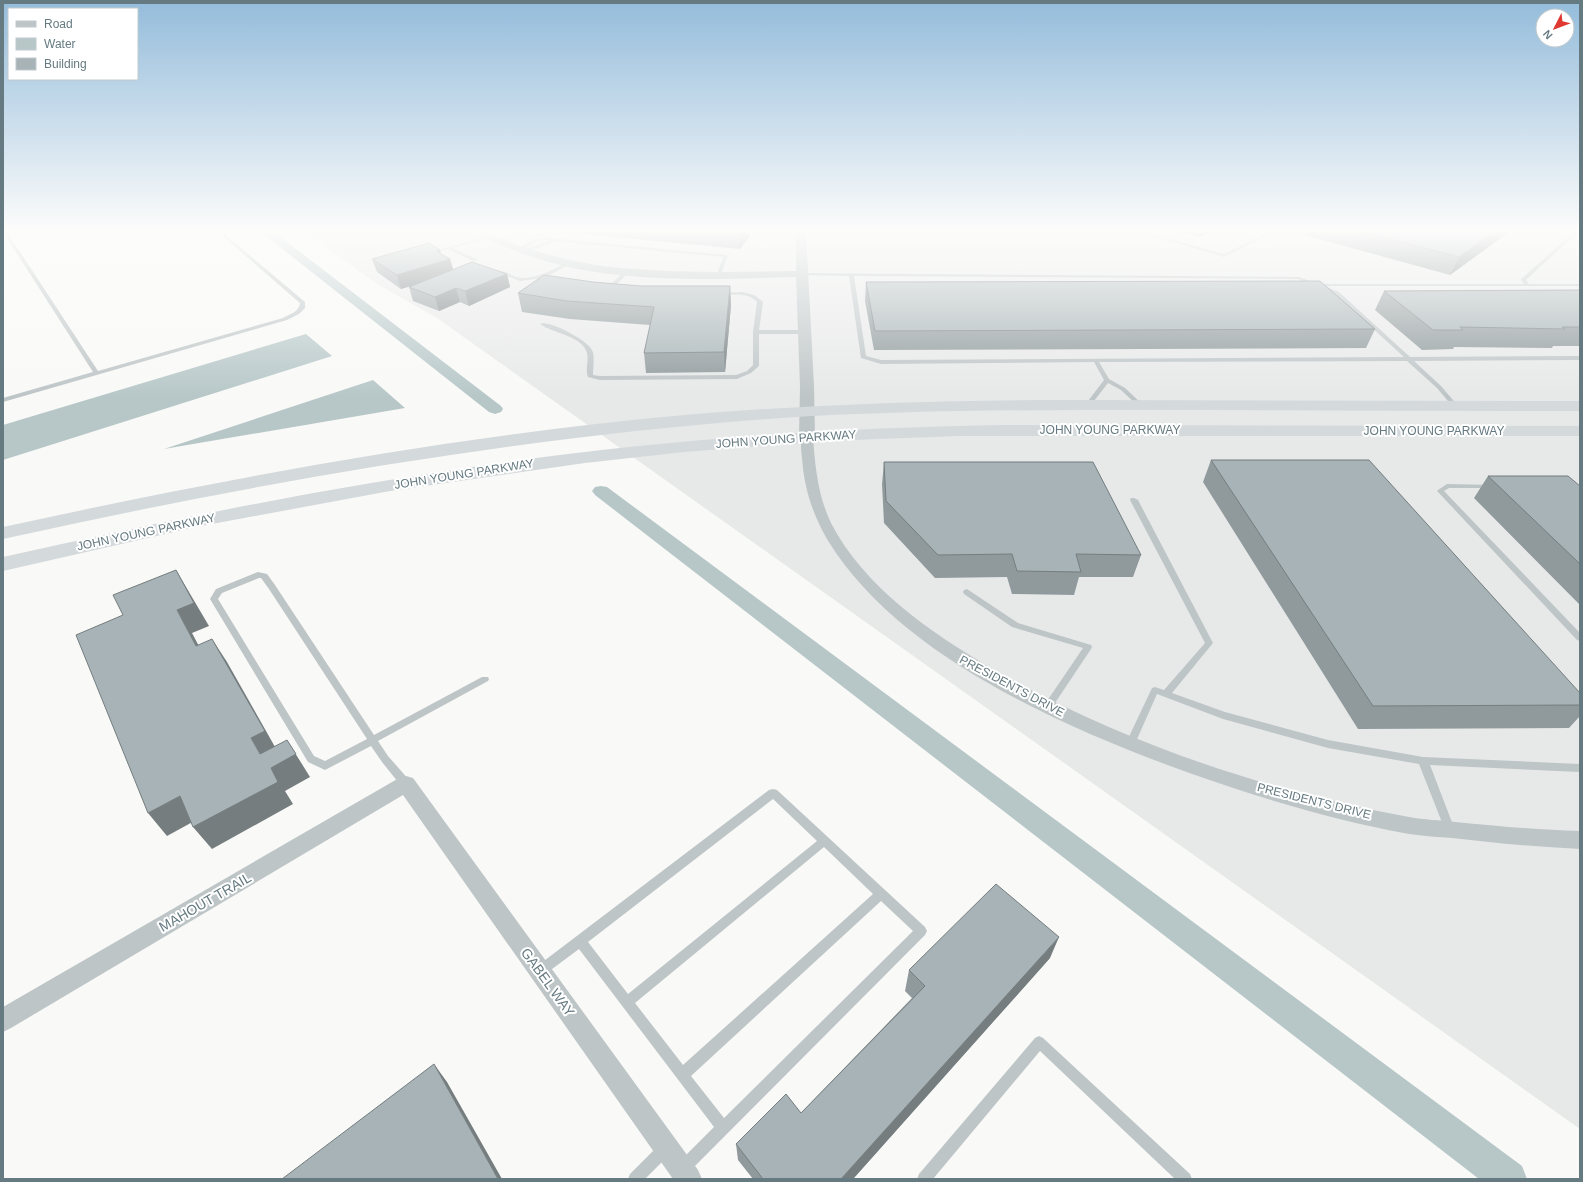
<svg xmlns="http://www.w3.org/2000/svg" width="1583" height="1182" viewBox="0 0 1583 1182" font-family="Helvetica,sans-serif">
<rect width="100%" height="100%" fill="#f9f9f7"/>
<path fill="#e7e9e8" d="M305,232H1580V1129L437,318L377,284Z"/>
<path fill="#b7c7c8" d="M306,334L332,356L3,460V425Z
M373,380L405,408L164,449Z"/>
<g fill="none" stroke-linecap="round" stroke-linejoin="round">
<path fill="#b7c7c8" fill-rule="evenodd" d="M261,232H274L501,406L503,409L501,412L495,414L489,412Z
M601,486L607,487L1522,1166L1527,1179H1479L595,495L592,491L595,487Z"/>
<path fill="#bec5c7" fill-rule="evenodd" d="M3,232H7L98,371L283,318C290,314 299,312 300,303L218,232H222L305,302V308L299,314L287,320L3,402V398L93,372Z
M532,232H537L549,238L726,255L728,256L721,274L719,275L717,274L723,257L551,241L552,243L536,249L519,251V250C525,242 533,240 543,238ZM547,240V241L533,247L525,248L535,242Z
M926,232H972L970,233H928Z
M1139,232H1145L1224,254L1270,232H1275L1224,257Z
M1574,232H1578L1526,280L1529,284H1580V286H1325L1339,292L1410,357L1580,356V360L1414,361L1441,386L1458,406L1455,408L1453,407L1437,388L1407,361L1099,362L1109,379L1125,388L1143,405L1140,407L1138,406L1121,390L1108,383L1090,406L1088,407L1085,405L1104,380L1094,362L881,364L861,358L849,276L801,275L799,274L801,273L1299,277L1321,285L1323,284H1524L1521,280V279ZM854,276L1298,279L1335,294L1404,357L881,360L866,356Z
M489,236L491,237V238L452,248L477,259V261H473L448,249L429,254L427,253Z
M568,262L572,263L544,278L520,281L496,272C503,268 514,278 522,278C539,278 553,269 568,262Z
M626,270L630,271L612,289V291H606V289Z
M742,292L754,295L763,302L759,330H804L807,332L804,334H759V366L751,373L737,379L600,380L588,377C585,369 589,361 587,353C583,336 552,333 540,324C548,319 587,340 592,350C595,357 593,367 593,375L600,376L736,375L747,371L753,365V332L757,302C748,292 733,295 720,295L718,294L720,293Z
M1447,484L1495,485L1496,486L1493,488H1449L1444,491L1580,633V641L1577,640L1438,492L1437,491L1438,490Z
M1131,498H1134L1138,500L1213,643L1172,693L1225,712L1328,740L1423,757L1580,764V772L1430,765L1455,830L1454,833L1450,835L1446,833L1445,830L1419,764L1328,748L1223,719L1157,694L1134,746L1131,747L1128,746L1126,743L1152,688L1155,687L1164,690L1205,643L1130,500Z
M258,572L267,574L275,585L374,735L482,677H488L489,679L488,681L378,741L388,756L410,781L411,784L410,787L406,788L402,787L382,762L371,746L325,770L308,762L210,599L216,589ZM259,578H261L269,589L367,739L325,761L314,756L218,599L222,593Z
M967,589L1018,623L1091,645L1092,647L1091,649L1051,709L1048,711L1045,709L1043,707L1083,648L1012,627L964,594L963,592L964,590Z
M773,789L777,790L925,927L927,931L925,935L689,1172L684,1174L679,1172L677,1167L679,1162L714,1127L579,949L544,975L540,977L536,975L534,971L536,967L769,790ZM773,799L817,841L628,994L588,942ZM824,847L873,894L683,1065L635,1003ZM881,901L913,931L724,1118L691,1076Z
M1039,1036L1043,1038L1190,1174L1192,1179H1175L1040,1051L933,1179H917L919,1174L1035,1038Z
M664,1143L669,1145L671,1150L669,1155L645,1179H628L630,1174L659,1145Z"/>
<path fill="#bec5c7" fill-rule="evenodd" d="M807,433L811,434L813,437C815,466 818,496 831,523C864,587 930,632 991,668C1118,741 1265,791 1409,817C1424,820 1440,820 1455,822C1497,826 1538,830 1580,831V849C1537,847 1494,843 1452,838C1438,837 1423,836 1409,834C1338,821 1266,800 1198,776C1071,731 899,658 827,539C812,513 804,487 802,458C801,450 800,441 803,434Z
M406,776L413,778L698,1170L702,1179H673L403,795L11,1028L3,1032V1007L399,778Z"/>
<path fill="#bec5c7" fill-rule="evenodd" d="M474,232C492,230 506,242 522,247C546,254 571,261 596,265C662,274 730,272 796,271V232H806L814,386L815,437L812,440L807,442L802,440L799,437L800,386L796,277C716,279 631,284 552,263C525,256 501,245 475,234Z"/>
<path fill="#d4d9dc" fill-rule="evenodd" d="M1076,400L1580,401V411C1436,411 1293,410 1149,410C1027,410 905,410 782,418C519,437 260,482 3,539V527C228,478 455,436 684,415C815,404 945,400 1076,400Z
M1001,425L1580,426V436H958L826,441L684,452L585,463L390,491L196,527L3,571V557C163,521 324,488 486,465C657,440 829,428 1001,425Z"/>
</g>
<path fill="#909a9d" d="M583,232H750V236L740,249L583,234Z
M1180,232H1210L1199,237Z
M1306,232H1509L1450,275L1304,235Z
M440,250L441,254L450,259L453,269L507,274L510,287L469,306L460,302L439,311L413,301L409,287L416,284L401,289L377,272L372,259Z
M593,282L641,286H730L731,305L725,372L646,373L644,353L650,325L570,319L522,312L518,293Z
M866,282L1375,329L1366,348L874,350L865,301Z
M1580,290V346H1553L1552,348L1454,347L1453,349L1422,350L1375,310L1384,291Z
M1211,460L1580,693V716L1569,728L1358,729L1203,482Z
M884,462L1141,555L1133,577H1079L1074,595L1012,594L1007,577L935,578L884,523L882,484Z
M1488,476L1580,486V605L1474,498Z
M1050,958L853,1179H753L738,1160L736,1144L801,1113L912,998L905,991L909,970Z"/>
<path fill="#757d7f" d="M312,232H322L313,234Z
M739,232H750V236L740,249Z
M1201,232H1210L1199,237Z
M1494,232H1509L1450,275L1459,257Z
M440,250L443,262L450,259L454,273L401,289L397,275L436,251Z
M507,274L510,287L469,306L465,291Z
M730,286L731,305L725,372L724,352Z
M456,288L460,302L439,311L435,297Z
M176,570L209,626L192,633L211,669L196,646L177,610Z
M212,639L227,662L279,754H260L251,738Z
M287,740L310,777L285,791L293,804L212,849L193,827L271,768Z
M180,796L198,819L167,836L148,813Z
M1059,937L1050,958L853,1179H841Z
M434,1064L447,1082L502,1179H498Z"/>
<path fill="#a7b3b6" stroke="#757d7f" d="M1362,232H1494L1459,257Z
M429,243L440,250L436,251L450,259L397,275L372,259Z
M472,262L507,274L465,291L456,288L435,297L409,287Z
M544,275L593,282L641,286H730L724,352L644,353L654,307L567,301L518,293Z
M1320,281L1375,329L875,331L866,282Z
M1580,290V327H1562L1565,329L1460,327L1463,330H1433L1384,291Z
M1211,460H1369L1580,693V705L1373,706Z
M884,462H1093L1141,555L1076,554L1081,572L1017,571L1012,554L938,555L886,501Z
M1488,476H1568L1580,486V564Z
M176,570L194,603L177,610L196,646L212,639L265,731L251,738L260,754L287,740L296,754L271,768L278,782L193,827L180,796L148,813L76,635L123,615L113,595Z
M996,884L1059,937L841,1179H763L736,1144L786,1094L801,1113L925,986L909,970Z
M434,1064L498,1179H282Z"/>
<linearGradient id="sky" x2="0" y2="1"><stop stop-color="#94bcdb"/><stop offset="0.58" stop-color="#fcfcfb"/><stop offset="1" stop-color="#fcfcfb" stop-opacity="0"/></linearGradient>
<rect width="1583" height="397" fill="url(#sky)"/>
<g text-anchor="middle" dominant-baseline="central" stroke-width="4" stroke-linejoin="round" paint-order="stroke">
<g font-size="12" fill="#657a81" stroke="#fff">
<text x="1110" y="430">JOHN YOUNG PARKWAY</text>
<text x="1434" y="431">JOHN YOUNG PARKWAY</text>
<text transform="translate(786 439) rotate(-4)">JOHN YOUNG PARKWAY</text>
<text transform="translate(464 474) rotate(-9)">JOHN YOUNG PARKWAY</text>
<text transform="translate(146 532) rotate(-12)">JOHN YOUNG PARKWAY</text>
<text transform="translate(1012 686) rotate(28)">PRESIDENTS DRIVE</text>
<text transform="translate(1314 801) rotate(14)">PRESIDENTS DRIVE</text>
</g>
<g font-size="14" fill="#657a81" stroke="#fff">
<text transform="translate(205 902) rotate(-30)">MAHOUT TRAIL</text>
<text transform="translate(548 982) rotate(54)">GABEL WAY</text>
</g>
</g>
<rect width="1583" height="1182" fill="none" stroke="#657a81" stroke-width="8"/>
<rect x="8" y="8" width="130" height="72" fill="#ffffff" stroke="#c1cacd"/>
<rect x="16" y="21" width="20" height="6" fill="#bec5c7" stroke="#c1cacd"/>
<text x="44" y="28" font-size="12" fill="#657a81">Road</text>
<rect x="16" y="38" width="20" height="12" fill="#b7c7c8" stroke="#c1cacd"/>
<text x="44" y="48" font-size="12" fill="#657a81">Water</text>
<rect x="16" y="58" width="20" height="12" fill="#a7b3b6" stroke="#c1cacd"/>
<text x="44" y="68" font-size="12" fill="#657a81">Building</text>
<g transform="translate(1555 28) rotate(228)"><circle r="19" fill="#ffffff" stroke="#c1cacd"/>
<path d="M0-3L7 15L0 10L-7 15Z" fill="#df3932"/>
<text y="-6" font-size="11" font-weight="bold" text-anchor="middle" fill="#657a81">N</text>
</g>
</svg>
